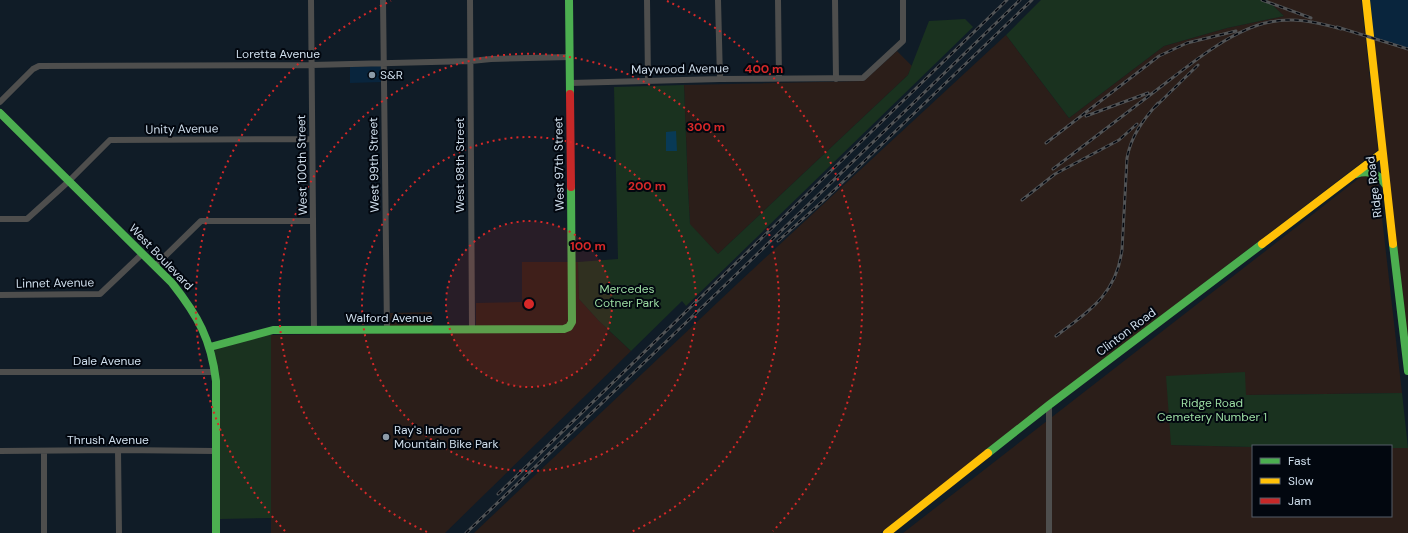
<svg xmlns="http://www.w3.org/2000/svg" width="1408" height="533" viewBox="0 0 1408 533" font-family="'DM Sans',sans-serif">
<rect width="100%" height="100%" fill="#101c27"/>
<path fill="#09253d" d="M1366,0H1408V49L1371,38Z
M381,66L382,82L350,83V67Z"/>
<path fill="#2b1e19" d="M1267,0H1361L1378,150L991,446L880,533H474L737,284L1006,35L1069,118L1164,46L1227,28L1284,16Z
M1371,38L1408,49V371Z
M897,51L912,66L908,75L718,254L690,225L688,189L684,85L864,81Z
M1376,165L1402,393L1245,395V372L1171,445L1253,447V516H1391V448H1408V533H903Z
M522,262H578L579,299L599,321L631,351L445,533H271V335L390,333V313L432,312L433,332L476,330V303L522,302Z"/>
<path fill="#1a321f" d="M1041,0H1267L1284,16L1227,28L1164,46L1069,118L1006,35Z
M965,19L973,27L686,306L682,301L631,351L599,321L579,299L578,262L618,259L614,87L684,85L688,189L690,224L718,254L908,75L929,21Z
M266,335H271V518L220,519V400L214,349Z
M1245,372L1246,395L1402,393L1408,448H1391V446H1253V447L1171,445L1166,376Z"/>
<path fill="#083a56" d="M676,131L677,151H666V132Z"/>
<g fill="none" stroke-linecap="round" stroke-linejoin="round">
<path stroke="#4e4e4d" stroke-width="6" d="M311,0L314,330
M383,0L387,330
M470,0L472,329
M647,0L648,81
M718,0L720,79
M778,0L779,79
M835,0L836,79
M570,83L720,79L863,78L903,41V0
M0,102L33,69L39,66L312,65L471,61L491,59L570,57
M0,219H27L68,182L110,140L312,139
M155,266L201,221H313
M0,295L100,294L142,254
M0,372H215
M1049,405V533
M118,450L119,533
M0,451L118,450L215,451
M44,451V533"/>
<path stroke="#4caf50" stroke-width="8" d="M569,0L570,94
M0,113L172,283C198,316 211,339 216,381V533
M1356,174C1368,170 1378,173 1385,184
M1393,244L1408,371
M210,347L273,330L564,329L569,327L572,322L571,187
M988,453L1049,405L1262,244"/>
<path stroke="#ffc107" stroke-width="8" d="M1366,0L1393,244
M1262,244L1382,153
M887,533L988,453"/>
<path stroke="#c62828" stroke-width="8" d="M570,94L571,187"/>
<g stroke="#525456" stroke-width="3">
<path id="rail" d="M1262,0L1311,18
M1337,27L1408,49
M1155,107L1198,65
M1086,116L1148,93
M1046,143L1159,56L1187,43L1236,31
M1053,169C1086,144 1120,118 1154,92C1186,68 1229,30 1270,22C1294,17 1317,22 1341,29
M1022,200L1055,174L1119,140L1137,124
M778,241L824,200L1032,0
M1056,336C1089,311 1116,295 1122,250L1127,158C1131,136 1143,120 1158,103
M498,494L1007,0
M466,533L719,291L1020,0"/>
</g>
<use href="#rail" stroke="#02070f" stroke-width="1.5" stroke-dasharray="4.5" stroke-linecap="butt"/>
</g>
<circle cx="529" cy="304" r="83" fill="#d62828" fill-opacity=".12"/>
<g fill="none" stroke="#d62828" stroke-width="2" stroke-dasharray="2 4">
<circle cx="529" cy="304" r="83"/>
<circle cx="529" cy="304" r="167"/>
<path d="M427 532A250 250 0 1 1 631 532"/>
<path d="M285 531A333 333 0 0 1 391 1M667 1A333 333 0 0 1 773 531"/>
</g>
<g fill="#8d9ba8" stroke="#02070f" stroke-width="1.5">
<circle cx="372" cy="75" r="4"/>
<circle cx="386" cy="437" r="4"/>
</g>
<g text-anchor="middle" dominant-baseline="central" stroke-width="4" stroke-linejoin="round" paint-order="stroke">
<g font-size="12" fill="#d0dfed" stroke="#02070f">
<text x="278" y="54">Loretta Avenue</text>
<text transform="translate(680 69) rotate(-1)">Maywood Avenue</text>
<text transform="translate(182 129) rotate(-1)">Unity Avenue</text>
<text transform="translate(559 164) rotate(-91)">West 97th Street</text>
<text transform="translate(302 165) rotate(-91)">West 100th Street</text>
<text transform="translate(374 165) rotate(-91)">West 99th Street</text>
<text transform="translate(460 165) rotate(-90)">West 98th Street</text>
<text transform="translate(1374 187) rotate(-97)">Ridge Road</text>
<text transform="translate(161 257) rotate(46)">West Boulevard</text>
<text transform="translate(55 283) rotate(-1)">Linnet Avenue</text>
<text x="389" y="318">Walford Avenue</text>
<text transform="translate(1126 332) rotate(-37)">Clinton Road</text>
<text x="107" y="361">Dale Avenue</text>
<text x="108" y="440">Thrush Avenue</text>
</g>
<g font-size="12" fill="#d0dfed" stroke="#02070f" text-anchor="start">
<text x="380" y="75">S&amp;R</text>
<text x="394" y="430">Ray's Indoor<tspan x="394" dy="14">Mountain Bike Park</tspan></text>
</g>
<g font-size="12" fill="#9bdca2" stroke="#02070f">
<text x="627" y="289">Mercedes<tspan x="627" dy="14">Cotner Park</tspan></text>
<text x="1212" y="403">Ridge Road<tspan x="1212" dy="14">Cemetery Number 1</tspan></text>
</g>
</g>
<circle cx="529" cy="304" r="6" fill="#d62828" stroke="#02070f" stroke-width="2"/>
<g font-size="12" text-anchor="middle" font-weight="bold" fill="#d62828" stroke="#02070f" stroke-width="4" stroke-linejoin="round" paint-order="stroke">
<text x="764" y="73">400 m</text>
<text x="706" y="131">300 m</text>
<text x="647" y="190">200 m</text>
<text x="588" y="250">100 m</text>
</g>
<rect x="1252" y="445" width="140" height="72" fill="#02070f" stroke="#545d68"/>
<rect x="1260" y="458" width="20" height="6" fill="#4caf50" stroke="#545d68"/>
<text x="1288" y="465" font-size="12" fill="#d0dfed">Fast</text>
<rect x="1260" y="478" width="20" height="6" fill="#ffc107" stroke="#545d68"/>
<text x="1288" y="485" font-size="12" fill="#d0dfed">Slow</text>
<rect x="1260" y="498" width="20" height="6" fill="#c62828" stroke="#545d68"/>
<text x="1288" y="505" font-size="12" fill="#d0dfed">Jam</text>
</svg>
